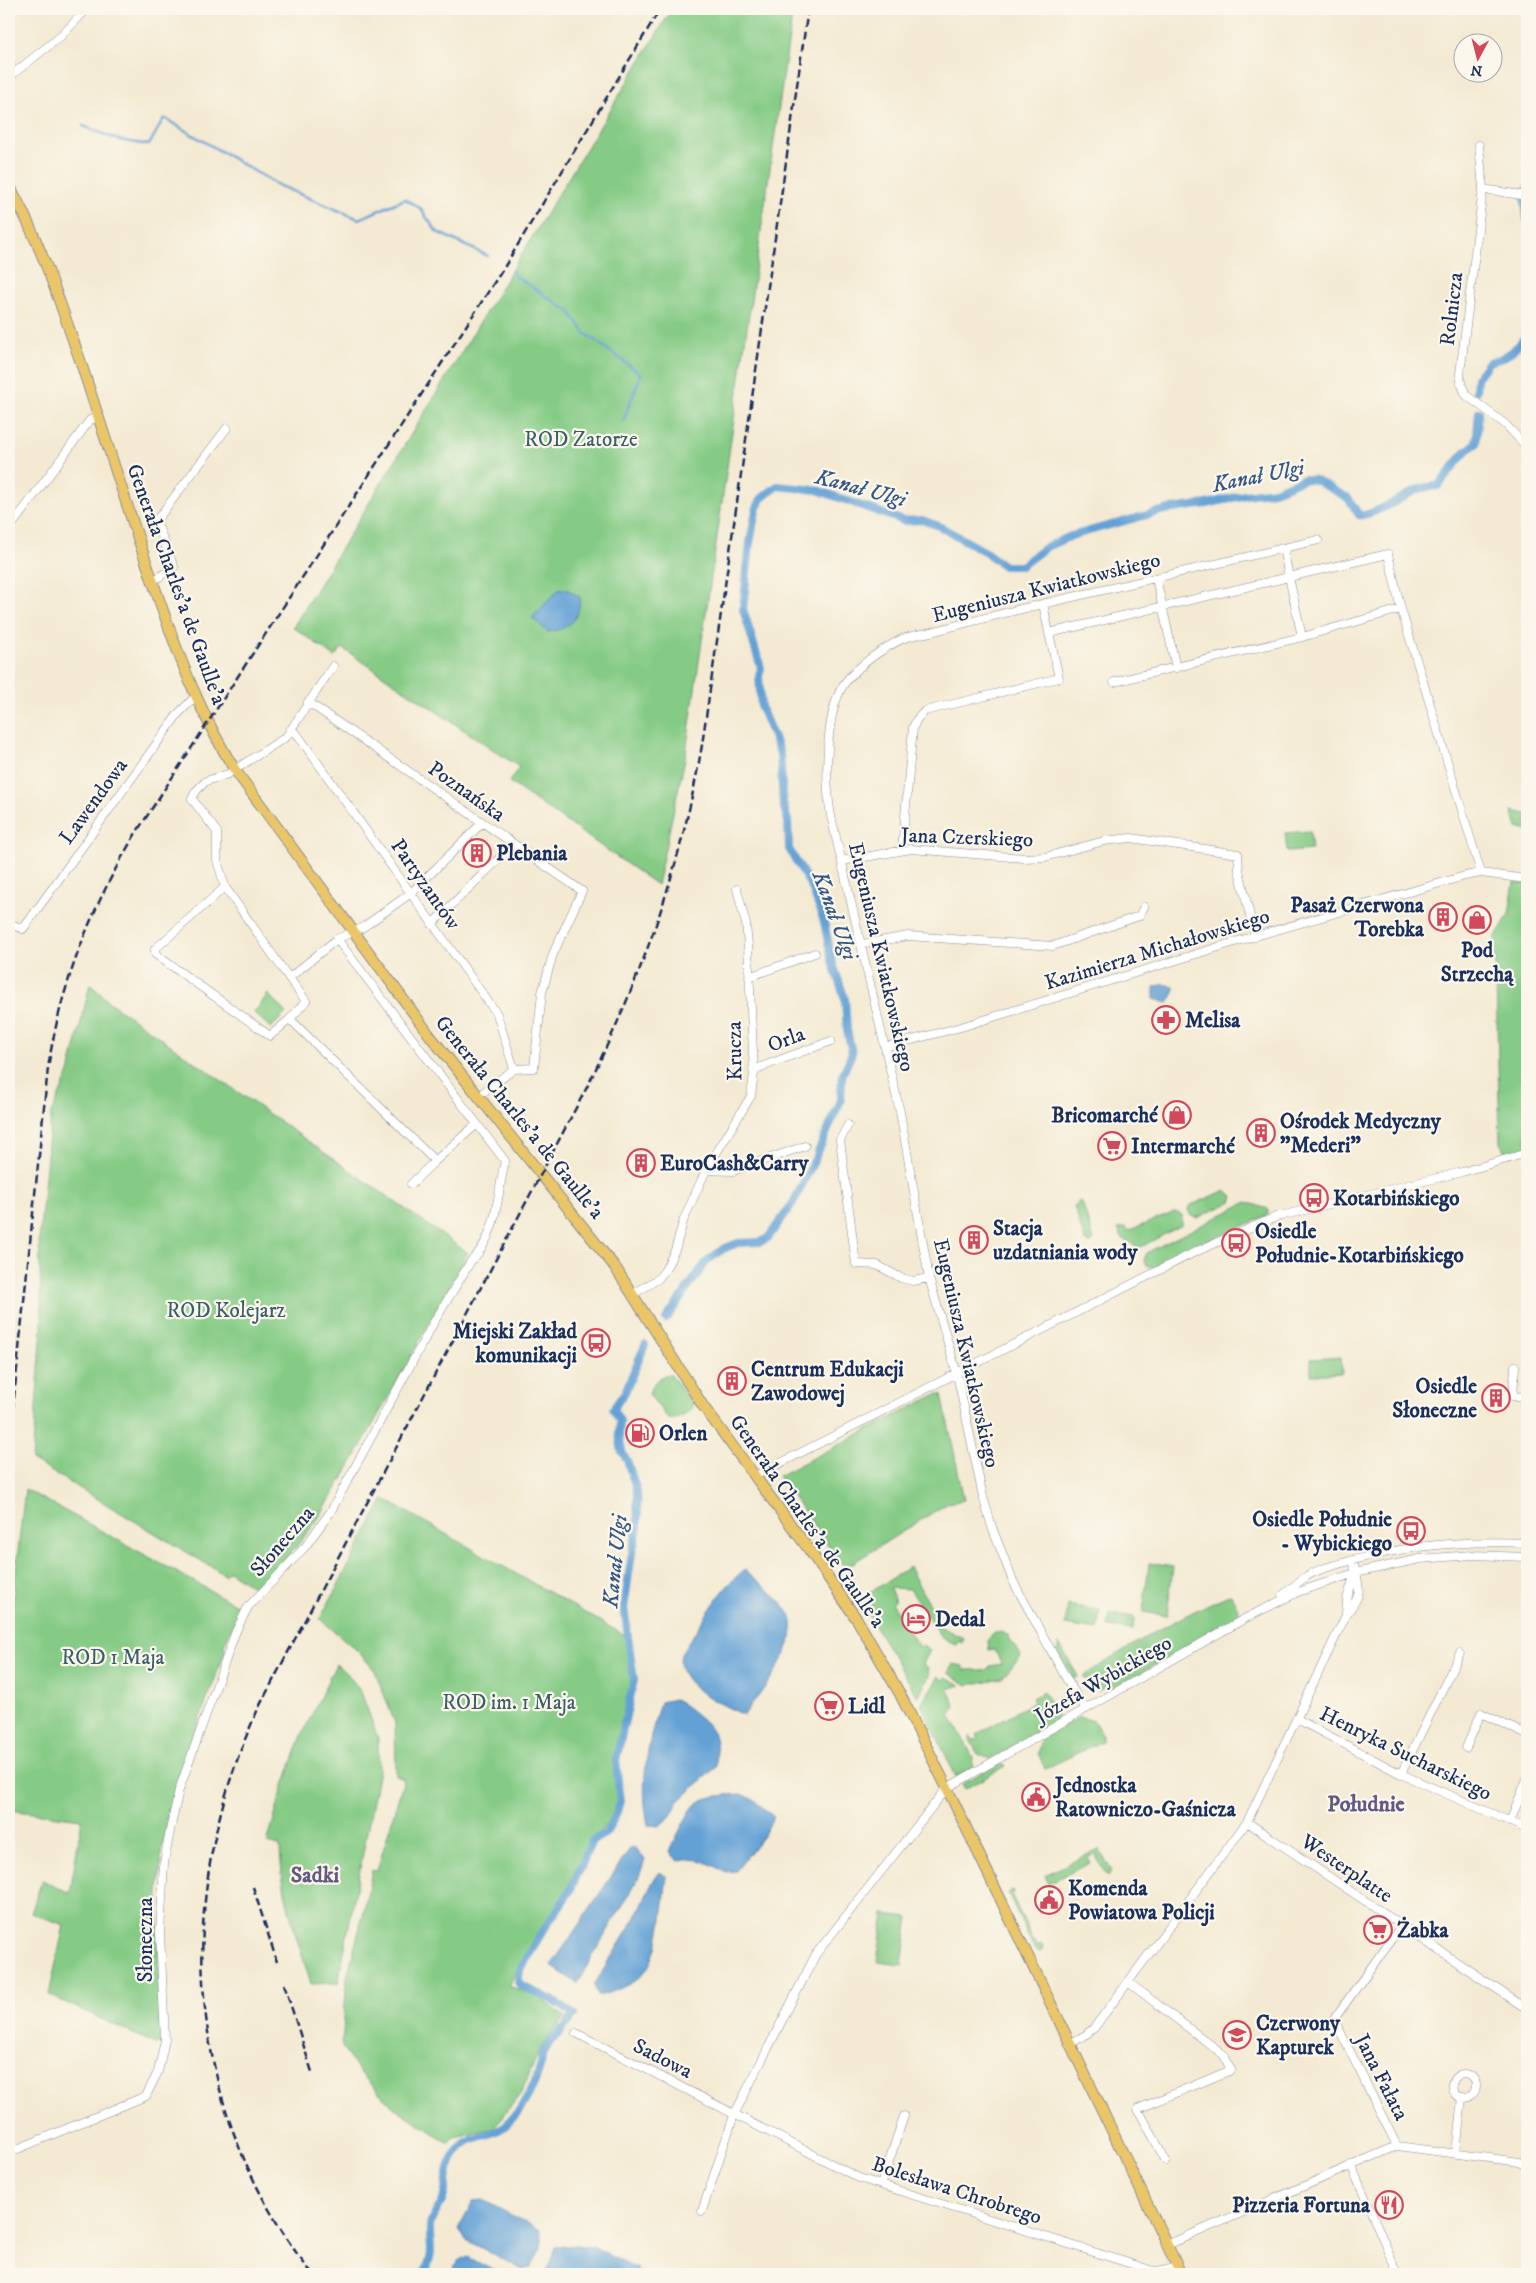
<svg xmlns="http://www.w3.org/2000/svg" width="1536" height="2283" font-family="'IM FELL DW Pica',serif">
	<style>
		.green { fill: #85cb85; stroke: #507d72 }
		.water { fill: #64a1d5; stroke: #40689a }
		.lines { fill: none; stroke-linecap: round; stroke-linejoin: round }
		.stream { stroke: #64a1d5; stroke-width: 2.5 }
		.canal { stroke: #64a1d5; stroke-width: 8 }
		.minor-casing { stroke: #888c98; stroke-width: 9 }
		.major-casing { stroke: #888c98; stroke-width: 12 }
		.minor { stroke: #fff; stroke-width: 8 }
		.major { stroke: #ebc669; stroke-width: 10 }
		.rail { stroke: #1b2f5e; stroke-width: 2.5; stroke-dasharray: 8 4; stroke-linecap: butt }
		.labels { text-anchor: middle; stroke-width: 4.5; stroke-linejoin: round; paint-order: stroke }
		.street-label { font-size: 21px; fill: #1b2f5e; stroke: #fbf7ec }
		.park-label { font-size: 21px; fill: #3b5e6a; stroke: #fbf7ec }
		.poi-label { font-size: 21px; font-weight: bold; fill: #1b2f5e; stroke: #fbf7ec; text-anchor: start }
		.water-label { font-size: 22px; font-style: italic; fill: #355788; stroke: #fbf7ec }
		.neighbourhood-label { font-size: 22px; font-weight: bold; fill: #625984; stroke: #fbf7ec }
	</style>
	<rect width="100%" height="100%" fill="#fbf7ec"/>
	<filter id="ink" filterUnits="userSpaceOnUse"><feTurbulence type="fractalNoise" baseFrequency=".02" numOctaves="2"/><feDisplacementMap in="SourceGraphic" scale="10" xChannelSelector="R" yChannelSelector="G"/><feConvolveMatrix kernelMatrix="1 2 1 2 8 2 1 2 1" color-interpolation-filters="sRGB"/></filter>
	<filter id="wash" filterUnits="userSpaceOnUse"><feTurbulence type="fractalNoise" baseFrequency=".0096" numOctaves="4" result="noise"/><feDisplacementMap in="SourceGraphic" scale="20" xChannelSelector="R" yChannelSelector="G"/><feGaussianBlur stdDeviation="1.12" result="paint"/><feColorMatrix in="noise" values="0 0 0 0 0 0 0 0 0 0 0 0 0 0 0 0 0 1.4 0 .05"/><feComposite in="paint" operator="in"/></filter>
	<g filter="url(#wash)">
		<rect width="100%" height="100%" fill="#f4ead3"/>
		<path class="green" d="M672 9H793L685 759 657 885 509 782 519 767 342 648 335 657 293 627Z
			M1512 811 1527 814V831L1517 828Z
			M1310 831 1312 850 1287 852 1285 833Z
			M1514 882 1527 884V1149L1511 1155 1505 1152 1500 1143 1495 938 1509 914Z
			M90 984 109 1002 468 1253 350 1466 318 1519 293 1551 256 1589 229 1571 225 1575 32 1460 42 1328 39 1240 51 1114 69 1073Z
			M268 994 286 1013 271 1028 254 1013Z
			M1226 1190 1233 1196 1231 1202 1197 1218 1191 1216 1188 1210 1189 1206Z
			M1079 1201 1082 1202 1094 1240 1091 1243 1085 1241 1074 1206Z
			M1247 1202 1268 1209V1215L1217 1237 1156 1267 1148 1266 1144 1261 1146 1253Z
			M1175 1212 1182 1215V1225L1139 1248 1122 1238 1118 1229 1126 1227 1128 1231Z
			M1341 1357 1342 1373 1311 1375V1359Z
			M664 1375H671L693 1404C690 1414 678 1421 668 1419L649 1394 652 1385Z
			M937 1394H942L964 1500 948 1503 845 1568 778 1476Z
			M25 1489 242 1608 224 1644 225 1652C202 1715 170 1786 162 1852 155 1915 159 1979 162 2042L158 2045 49 1995 64 1925 31 1913 42 1880 70 1893 82 1819 9 1810V1631Z
			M384 1499 626 1636 633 1683 613 1761 619 1797 617 1810 588 1848 568 1891 508 1986 536 1995 565 2017 541 2047 521 2093 494 2128 455 2137 449 2143 392 2106 362 2075 342 2047 347 1977 363 1915 372 1870 377 1871 404 1779 396 1776 395 1723 375 1671 359 1652 320 1619Z
			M1149 1563 1173 1567 1167 1616 1143 1612Z
			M909 1567 941 1627 963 1638 962 1643 959 1641 956 1645 940 1636 910 1589 890 1588 895 1601 892 1604 919 1647 923 1645 930 1650 923 1664 928 1669 929 1676 918 1697 859 1600Z
			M1231 1594 1241 1616 1114 1688 1112 1685 1097 1691 1083 1677C1130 1645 1180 1616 1231 1594Z
			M1068 1605 1100 1610 1097 1630 1065 1625Z
			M1110 1613 1134 1617 1133 1630 1108 1627Z
			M1001 1631 1007 1634 1021 1657 1002 1678 968 1685 948 1673 953 1664 963 1666 964 1670H989L990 1666 1002 1664 994 1649 989 1650 988 1641 994 1633Z
			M1059 1644 1078 1676 1074 1679 1057 1651Z
			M336 1664 350 1677 361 1692 378 1738 379 1770 338 1983 311 1984C297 1938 281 1895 280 1846L267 1843 283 1788 302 1735Z
			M939 1676 943 1681 946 1677 961 1685 948 1689 956 1707 950 1715 973 1757 972 1769 956 1777 921 1704Z
			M1043 1692 1057 1712V1720L990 1759 978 1754 970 1740V1736L974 1740 979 1738 977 1734 1034 1702 1032 1698Z
			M1080 1717 1094 1721 1102 1735V1741L1045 1769 1038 1753 1041 1738Z
			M998 1763 1006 1766 965 1789 962 1784Z
			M1099 1849 1111 1870 1109 1875H1106L1095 1854 1088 1858 1090 1863 1049 1883 1045 1875Z
			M1012 1891 1015 1892 1011 1894 1036 1946 1041 1944 1043 1947 1042 1951 1039 1952 1034 1949 1008 1893Z
			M884 1914 909 1917 902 1965 877 1962Z"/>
		<path class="water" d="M566 589 580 597C580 619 569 629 548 632L532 618 558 590Z
			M1164 984 1174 987V993L1168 1003 1154 999V987Z
			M745 1570C757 1580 782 1600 789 1613 805 1640 760 1694 744 1715 721 1704 673 1685 681 1654 697 1631 723 1583 745 1570Z
			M674 1699C683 1703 689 1709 697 1715 717 1732 718 1740 716 1767L678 1802 671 1816 659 1826 648 1825C639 1784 648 1743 660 1702Z
			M741 1794 754 1800 774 1817 763 1836 736 1871 724 1872C706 1861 700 1857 679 1861L670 1853C672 1845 689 1810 695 1805 706 1795 727 1795 741 1794Z
			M631 1847 636 1848 645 1860 638 1879 577 1983 551 1966Z
			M660 1872 667 1877C663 1905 662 1952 643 1974 636 1983 609 1994 598 1996L594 1985 636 1917 652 1883Z
			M483 2200 540 2230C546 2244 537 2255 531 2267L521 2269 466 2240 458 2229 473 2201Z
			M576 2245 592 2247 637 2269V2274H546L555 2247Z
			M468 2257 500 2274H452C453 2265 461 2260 468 2257Z"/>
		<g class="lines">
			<path class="stream" d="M83 126 119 140 149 145 164 118 278 185 359 219 405 199 420 208 437 232 488 256
				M512 270 514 275 570 312 585 333 641 374 623 421"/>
			<path class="canal" d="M1527 189 1525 200 1527 219
				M1476 391 1477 378 1489 362C1508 358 1516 349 1527 334
				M818 1152 841 1100 842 1076 852 1053 847 1030 845 999 832 961 824 922 812 888 789 849 788 821 783 804 780 753 761 707 759 676 761 668 743 609 750 543 756 510 761 499 777 486 817 490 904 521 922 520 939 526 984 551 1004 566H1021L1046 547 1071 536 1165 510 1207 504 1245 495 1274 491 1304 479 1315 480 1348 498 1359 515C1371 517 1403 497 1414 491 1421 487 1431 487 1438 486L1467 450 1476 444 1479 412
				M666 1319 707 1261 723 1249 738 1243 760 1242 768 1238 793 1203 816 1157
				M567 2024 574 2015C557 2001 540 1994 520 1985L518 1982 520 1971 541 1934 570 1891 592 1841 606 1833 616 1815 620 1801 616 1760 634 1680 624 1608 632 1553 638 1527 637 1492 627 1460 622 1452 619 1434 620 1421 613 1409 625 1392 645 1345
				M423 2274C436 2254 429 2246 430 2227 430 2218 440 2208 443 2199 447 2188 448 2166 452 2159 469 2127 490 2143 510 2121 524 2107 536 2083 541 2064 542 2061 541 2056 543 2053 546 2044 556 2037 562 2029"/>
		</g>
	</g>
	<g filter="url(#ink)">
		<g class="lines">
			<defs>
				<path id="minor" d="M9 61 13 74 9 81
					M13 74 61 36 87 9
					M1479 145 1483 189 1460 374 1461 383 1466 395 1505 424 1527 447
					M1483 189 1527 196
					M9 529 90 420 99 417
					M1283 548 1289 577 1388 554 1401 609 1481 873
					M1156 578 1176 668
					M153 581 174 567 156 521 227 428
					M1043 604 1049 633
					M1302 637 1401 609
					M308 702 582 891 553 954 542 993 534 1068 514 1069 485 1091
					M290 730 297 734 497 1014 514 1069
					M902 850 913 727 917 719 925 711 1059 678 1049 633 1289 577 1302 637 1114 682
					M842 861 911 849 1024 858 1045 857 1104 841 1131 838 1238 854 1239 870 1255 937
					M225 887 155 949V954L270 1036 290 1019
					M9 923 23 929 178 714 196 696
					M432 924 514 844
					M863 944 908 936 1053 946 1139 916 1144 907
					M749 977 815 953
					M289 978 225 887 217 860V832L192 799 196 791 206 781 228 774 286 737 333 666
					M885 1047 961 1027 1238 941 1465 876 1481 873 1527 879
					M753 1070 831 1041
					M477 1124 435 1161 290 1019 306 1001 289 978 337 939 362 928 411 893 482 823
					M848 1125 840 1140 856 1264 877 1265 901 1278 913 1281 929 1278
					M706 1170 733 1171 805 1146
					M411 1184 435 1161
					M632 1295 658 1279 665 1270 675 1250 684 1219 706 1170 751 1096 754 1074 748 946 746 924 737 889
					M1515 1366 1513 1396 1527 1397
					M755 1476 1195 1252 1276 1217 1462 1172 1527 1153
					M1283 1595C1291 1589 1299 1581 1307 1576 1319 1568 1333 1566 1346 1562 1406 1545 1466 1540 1527 1543
					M1346 1614 1347 1599 1355 1573
					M1086 1709 1071 1687 1013 1581 993 1530 983 1497 957 1374 929 1278 900 1112 831 816C825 783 824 707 847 680 862 663 882 649 902 639 912 635 924 634 935 631 969 622 1003 613 1038 605 1131 584 1225 562 1318 540
					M1297 1719 1401 1774 1527 1829
					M1466 1748 1481 1713 1527 1735
					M1401 1774 1460 1653
					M1247 1822 1527 2009
					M1510 1822 1527 1779
					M1128 1982 1224 2055 1231 2070 1138 2109 1166 2161
					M576 2033 859 2178 1154 2271H1163L1178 2266
					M1069 2044 1084 2036 1094 2028 1247 1822 1346 1615C1366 1589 1358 1589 1353 1560
					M1452 2086a12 12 0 1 1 24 0a12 12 0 1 1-24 0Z
					M1397 2146 1334 2019 1401 1926
					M10 2152 146 2096 158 2072 165 2040 160 1933 164 1863 171 1826 179 1790 236 1631 248 1607 305 1547 331 1511 434 1322 471 1261C498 1236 497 1194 505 1161L337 939
					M1456 2154 1462 2097
					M1351 2165 1398 2274
					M881 2185 904 2116
					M702 2211 734 2115 816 1954 947 1788 1244 1619 1298 1592 1355 1573 1420 1559 1472 1555 1527 1557
					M1167 2245 1397 2146 1527 2163"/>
				<path id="major" d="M9 185C40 241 59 300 80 360 107 443 133 526 162 608 182 665 203 719 235 770L431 1037 615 1267 703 1406 810 1551 858 1621 900 1694 947 1788 1181 2274"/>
			</defs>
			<use href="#minor" class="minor-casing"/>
			<use href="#major" class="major-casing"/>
			<use href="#minor" class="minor"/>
			<use href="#major" class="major"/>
			<path class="rail" d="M9 1446 48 1068C61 983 92 906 136 833L505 266 660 9
				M253 1887 277 1962
				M284 1984 312 2072
				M312 2274C183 2107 171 1896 259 1707L586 1089C642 977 681 868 702 745L808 9"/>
		</g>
	</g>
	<defs>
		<symbol id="building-ring" viewBox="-11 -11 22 22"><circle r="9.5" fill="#fbf7ec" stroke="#d1495b" stroke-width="1.5"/><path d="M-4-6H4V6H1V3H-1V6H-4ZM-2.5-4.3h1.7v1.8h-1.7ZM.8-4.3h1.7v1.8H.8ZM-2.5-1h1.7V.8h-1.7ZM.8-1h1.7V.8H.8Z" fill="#d1495b"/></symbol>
		<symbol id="shop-ring" viewBox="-11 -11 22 22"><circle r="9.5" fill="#fbf7ec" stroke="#d1495b" stroke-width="1.5"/><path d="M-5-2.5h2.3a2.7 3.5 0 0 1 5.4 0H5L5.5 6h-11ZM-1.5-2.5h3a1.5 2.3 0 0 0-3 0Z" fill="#d1495b"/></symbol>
		<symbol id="pharmacy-ring" viewBox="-11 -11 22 22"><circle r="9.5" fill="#fbf7ec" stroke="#d1495b" stroke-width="1.5"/><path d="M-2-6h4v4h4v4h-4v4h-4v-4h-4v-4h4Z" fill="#d1495b"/></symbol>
		<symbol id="supermarket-ring" viewBox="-11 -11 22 22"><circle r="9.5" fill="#fbf7ec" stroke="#d1495b" stroke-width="1.5"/><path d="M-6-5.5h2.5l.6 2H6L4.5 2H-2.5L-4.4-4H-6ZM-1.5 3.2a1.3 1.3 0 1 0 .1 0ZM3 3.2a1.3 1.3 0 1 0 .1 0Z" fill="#d1495b"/></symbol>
		<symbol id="bus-ring" viewBox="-11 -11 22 22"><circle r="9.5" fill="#fbf7ec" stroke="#d1495b" stroke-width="1.5"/><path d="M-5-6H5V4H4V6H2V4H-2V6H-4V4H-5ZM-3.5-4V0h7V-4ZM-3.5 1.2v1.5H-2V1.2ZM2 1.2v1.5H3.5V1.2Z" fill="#d1495b"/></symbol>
		<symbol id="fuel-ring" viewBox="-11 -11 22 22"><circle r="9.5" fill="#fbf7ec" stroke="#d1495b" stroke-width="1.5"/><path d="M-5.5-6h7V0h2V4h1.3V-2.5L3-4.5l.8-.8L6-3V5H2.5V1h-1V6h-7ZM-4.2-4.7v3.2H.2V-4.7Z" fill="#d1495b"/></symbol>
		<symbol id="hotel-ring" viewBox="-11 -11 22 22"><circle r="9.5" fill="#fbf7ec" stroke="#d1495b" stroke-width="1.5"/><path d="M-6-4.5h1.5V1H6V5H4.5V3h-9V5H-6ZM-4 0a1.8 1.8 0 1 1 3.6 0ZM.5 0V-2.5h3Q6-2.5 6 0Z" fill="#d1495b"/></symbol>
		<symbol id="civic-ring" viewBox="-11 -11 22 22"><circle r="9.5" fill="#fbf7ec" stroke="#d1495b" stroke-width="1.5"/><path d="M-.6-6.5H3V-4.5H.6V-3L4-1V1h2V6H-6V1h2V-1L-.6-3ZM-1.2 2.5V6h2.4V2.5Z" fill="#d1495b"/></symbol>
		<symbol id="school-ring" viewBox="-11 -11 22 22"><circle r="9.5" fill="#fbf7ec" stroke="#d1495b" stroke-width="1.5"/><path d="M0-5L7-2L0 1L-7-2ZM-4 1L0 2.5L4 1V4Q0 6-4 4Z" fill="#d1495b"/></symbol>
		<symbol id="restaurant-ring" viewBox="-11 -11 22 22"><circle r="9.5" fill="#fbf7ec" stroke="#d1495b" stroke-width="1.5"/><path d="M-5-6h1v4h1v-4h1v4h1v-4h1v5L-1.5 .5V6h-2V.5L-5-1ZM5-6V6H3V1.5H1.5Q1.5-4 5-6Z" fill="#d1495b"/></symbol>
	</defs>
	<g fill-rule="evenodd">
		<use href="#building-ring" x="461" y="837" width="32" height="32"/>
		<use href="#building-ring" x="1427" y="901" width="32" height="32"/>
		<use href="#shop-ring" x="1461" y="904" width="32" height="32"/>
		<use href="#pharmacy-ring" x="1150" y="1004" width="32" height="32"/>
		<use href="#shop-ring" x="1161" y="1099" width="32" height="32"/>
		<use href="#building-ring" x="1245" y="1117" width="32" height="32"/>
		<use href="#supermarket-ring" x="1096" y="1130" width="32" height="32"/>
		<use href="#building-ring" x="625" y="1147" width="32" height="32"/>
		<use href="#bus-ring" x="1298" y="1182" width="32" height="32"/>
		<use href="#building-ring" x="958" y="1224" width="32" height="32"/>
		<use href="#bus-ring" x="1220" y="1227" width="32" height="32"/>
		<use href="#bus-ring" x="580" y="1327" width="32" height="32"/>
		<use href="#building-ring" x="716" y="1365" width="32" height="32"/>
		<use href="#building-ring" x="1480" y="1382" width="32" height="32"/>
		<use href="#fuel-ring" x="624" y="1417" width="32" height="32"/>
		<use href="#bus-ring" x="1395" y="1515" width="32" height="32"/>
		<use href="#hotel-ring" x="900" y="1603" width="32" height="32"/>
		<use href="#supermarket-ring" x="813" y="1690" width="32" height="32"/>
		<use href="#civic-ring" x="1020" y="1781" width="32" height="32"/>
		<use href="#civic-ring" x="1033" y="1884" width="32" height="32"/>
		<use href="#supermarket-ring" x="1362" y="1914" width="32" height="32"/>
		<use href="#school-ring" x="1221" y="2019" width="32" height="32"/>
		<use href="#restaurant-ring" x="1373" y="2189" width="32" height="32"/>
	</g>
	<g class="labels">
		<g class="street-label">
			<text transform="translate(1451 309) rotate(-83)" y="7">Rolnicza</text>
			<text transform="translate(177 584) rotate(70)" y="7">Generała Charles'a de Gaulle'a</text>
			<text transform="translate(1046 587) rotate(-14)" y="7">Eugeniusza Kwiatkowskiego</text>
			<text transform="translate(467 791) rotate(35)" y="7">Poznańska</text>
			<text transform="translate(93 801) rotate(-54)" y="7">Lawendowa</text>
			<text transform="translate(967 837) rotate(2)" y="7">Jana Czerskiego</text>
			<text transform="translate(426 884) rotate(55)" y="7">Partyzantów</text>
			<text transform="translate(1157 949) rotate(-17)" y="7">Kazimierza Michałowskiego</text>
			<text transform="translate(882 957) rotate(77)" y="7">Eugeniusza Kwiatkowskiego</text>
			<text transform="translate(786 1039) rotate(-20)" y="7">Orla</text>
			<text transform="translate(734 1051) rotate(-91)" y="7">Krucza</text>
			<text transform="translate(520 1117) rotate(51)" y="7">Generała Charles'a de Gaulle'a</text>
			<text transform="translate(967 1353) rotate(77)" y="7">Eugeniusza Kwiatkowskiego</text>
			<text transform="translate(808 1521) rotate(55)" y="7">Generała Charles'a de Gaulle'a</text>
			<text transform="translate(282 1541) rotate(-49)" y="7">Słoneczna</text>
			<text transform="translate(1103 1679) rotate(-30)" y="7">Józefa Wybickiego</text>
			<text transform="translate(1406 1753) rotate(26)" y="7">Henryka Sucharskiego</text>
			<text transform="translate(1347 1868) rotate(34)" y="7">Westerplatte</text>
			<text transform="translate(145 1940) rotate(-90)" y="7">Słoneczna</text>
			<text transform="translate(663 2058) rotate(27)" y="7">Sadowa</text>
			<text transform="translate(1382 2077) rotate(63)" y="7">Jana Fałata</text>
			<text transform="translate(957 2190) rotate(18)" y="7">Bolesława Chrobrego</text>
		</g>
		<g class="park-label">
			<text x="581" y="446">ROD Zatorze</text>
			<text x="226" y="1317">ROD Kolejarz</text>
			<text x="113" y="1664">ROD 1 Maja</text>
			<text x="509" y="1709">ROD im. 1 Maja</text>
		</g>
		<g class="poi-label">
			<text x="496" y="860">Plebania</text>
			<text x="1424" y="912" text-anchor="end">Pasaż Czerwona<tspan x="1424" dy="24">Torebka</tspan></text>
			<text x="1477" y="957" text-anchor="middle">Pod<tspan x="1477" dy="24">Strzechą</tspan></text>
			<text x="1185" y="1027">Melisa</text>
			<text x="1158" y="1122" text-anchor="end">Bricomarché</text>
			<text x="1280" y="1128">Ośrodek Medyczny<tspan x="1280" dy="24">"Mederi"</tspan></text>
			<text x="1131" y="1153">Intermarché</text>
			<text x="660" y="1170">EuroCash&amp;Carry</text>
			<text x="1333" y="1205">Kotarbińskiego</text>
			<text x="993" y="1235">Stacja<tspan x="993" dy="24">uzdatniania wody</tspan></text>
			<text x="1255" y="1238">Osiedle<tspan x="1255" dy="24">Południe-Kotarbińskiego</tspan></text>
			<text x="577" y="1338" text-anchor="end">Miejski Zakład<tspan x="577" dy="24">komunikacji</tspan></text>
			<text x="751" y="1376">Centrum Edukacji<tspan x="751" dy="24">Zawodowej</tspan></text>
			<text x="1477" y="1393" text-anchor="end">Osiedle<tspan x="1477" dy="24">Słoneczne</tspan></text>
			<text x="659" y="1440">Orlen</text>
			<text x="1392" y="1526" text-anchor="end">Osiedle Południe<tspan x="1392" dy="24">- Wybickiego</tspan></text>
			<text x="935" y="1626">Dedal</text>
			<text x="848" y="1713">Lidl</text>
			<text x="1055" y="1792">Jednostka<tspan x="1055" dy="24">Ratowniczo-Gaśnicza</tspan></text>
			<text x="1068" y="1895">Komenda<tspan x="1068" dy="24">Powiatowa Policji</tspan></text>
			<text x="1397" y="1937">Żabka</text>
			<text x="1256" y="2030">Czerwony<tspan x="1256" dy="24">Kapturek</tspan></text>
			<text x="1370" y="2212" text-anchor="end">Pizzeria Fortuna</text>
		</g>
		<g class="water-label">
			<text transform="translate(1258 475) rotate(-11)" y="8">Kanał Ulgi</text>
			<text transform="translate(861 487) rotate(15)" y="8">Kanał Ulgi</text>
			<text transform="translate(836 915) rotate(70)" y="8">Kanał Ulgi</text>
			<text transform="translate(614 1561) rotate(-84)" y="8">Kanał Ulgi</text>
		</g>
		<g class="neighbourhood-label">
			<text x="1366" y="1811">Południe</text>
			<text x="315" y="1882">Sadki</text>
		</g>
	</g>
	<rect width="1536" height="2283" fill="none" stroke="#fbf7ec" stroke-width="30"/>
	<g transform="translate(1478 58) rotate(187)"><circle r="24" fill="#fbf7ec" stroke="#a1a7b3"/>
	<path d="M0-4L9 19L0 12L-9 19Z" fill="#d1495b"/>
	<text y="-8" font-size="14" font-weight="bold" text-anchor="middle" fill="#1b2f5e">N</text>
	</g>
</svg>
